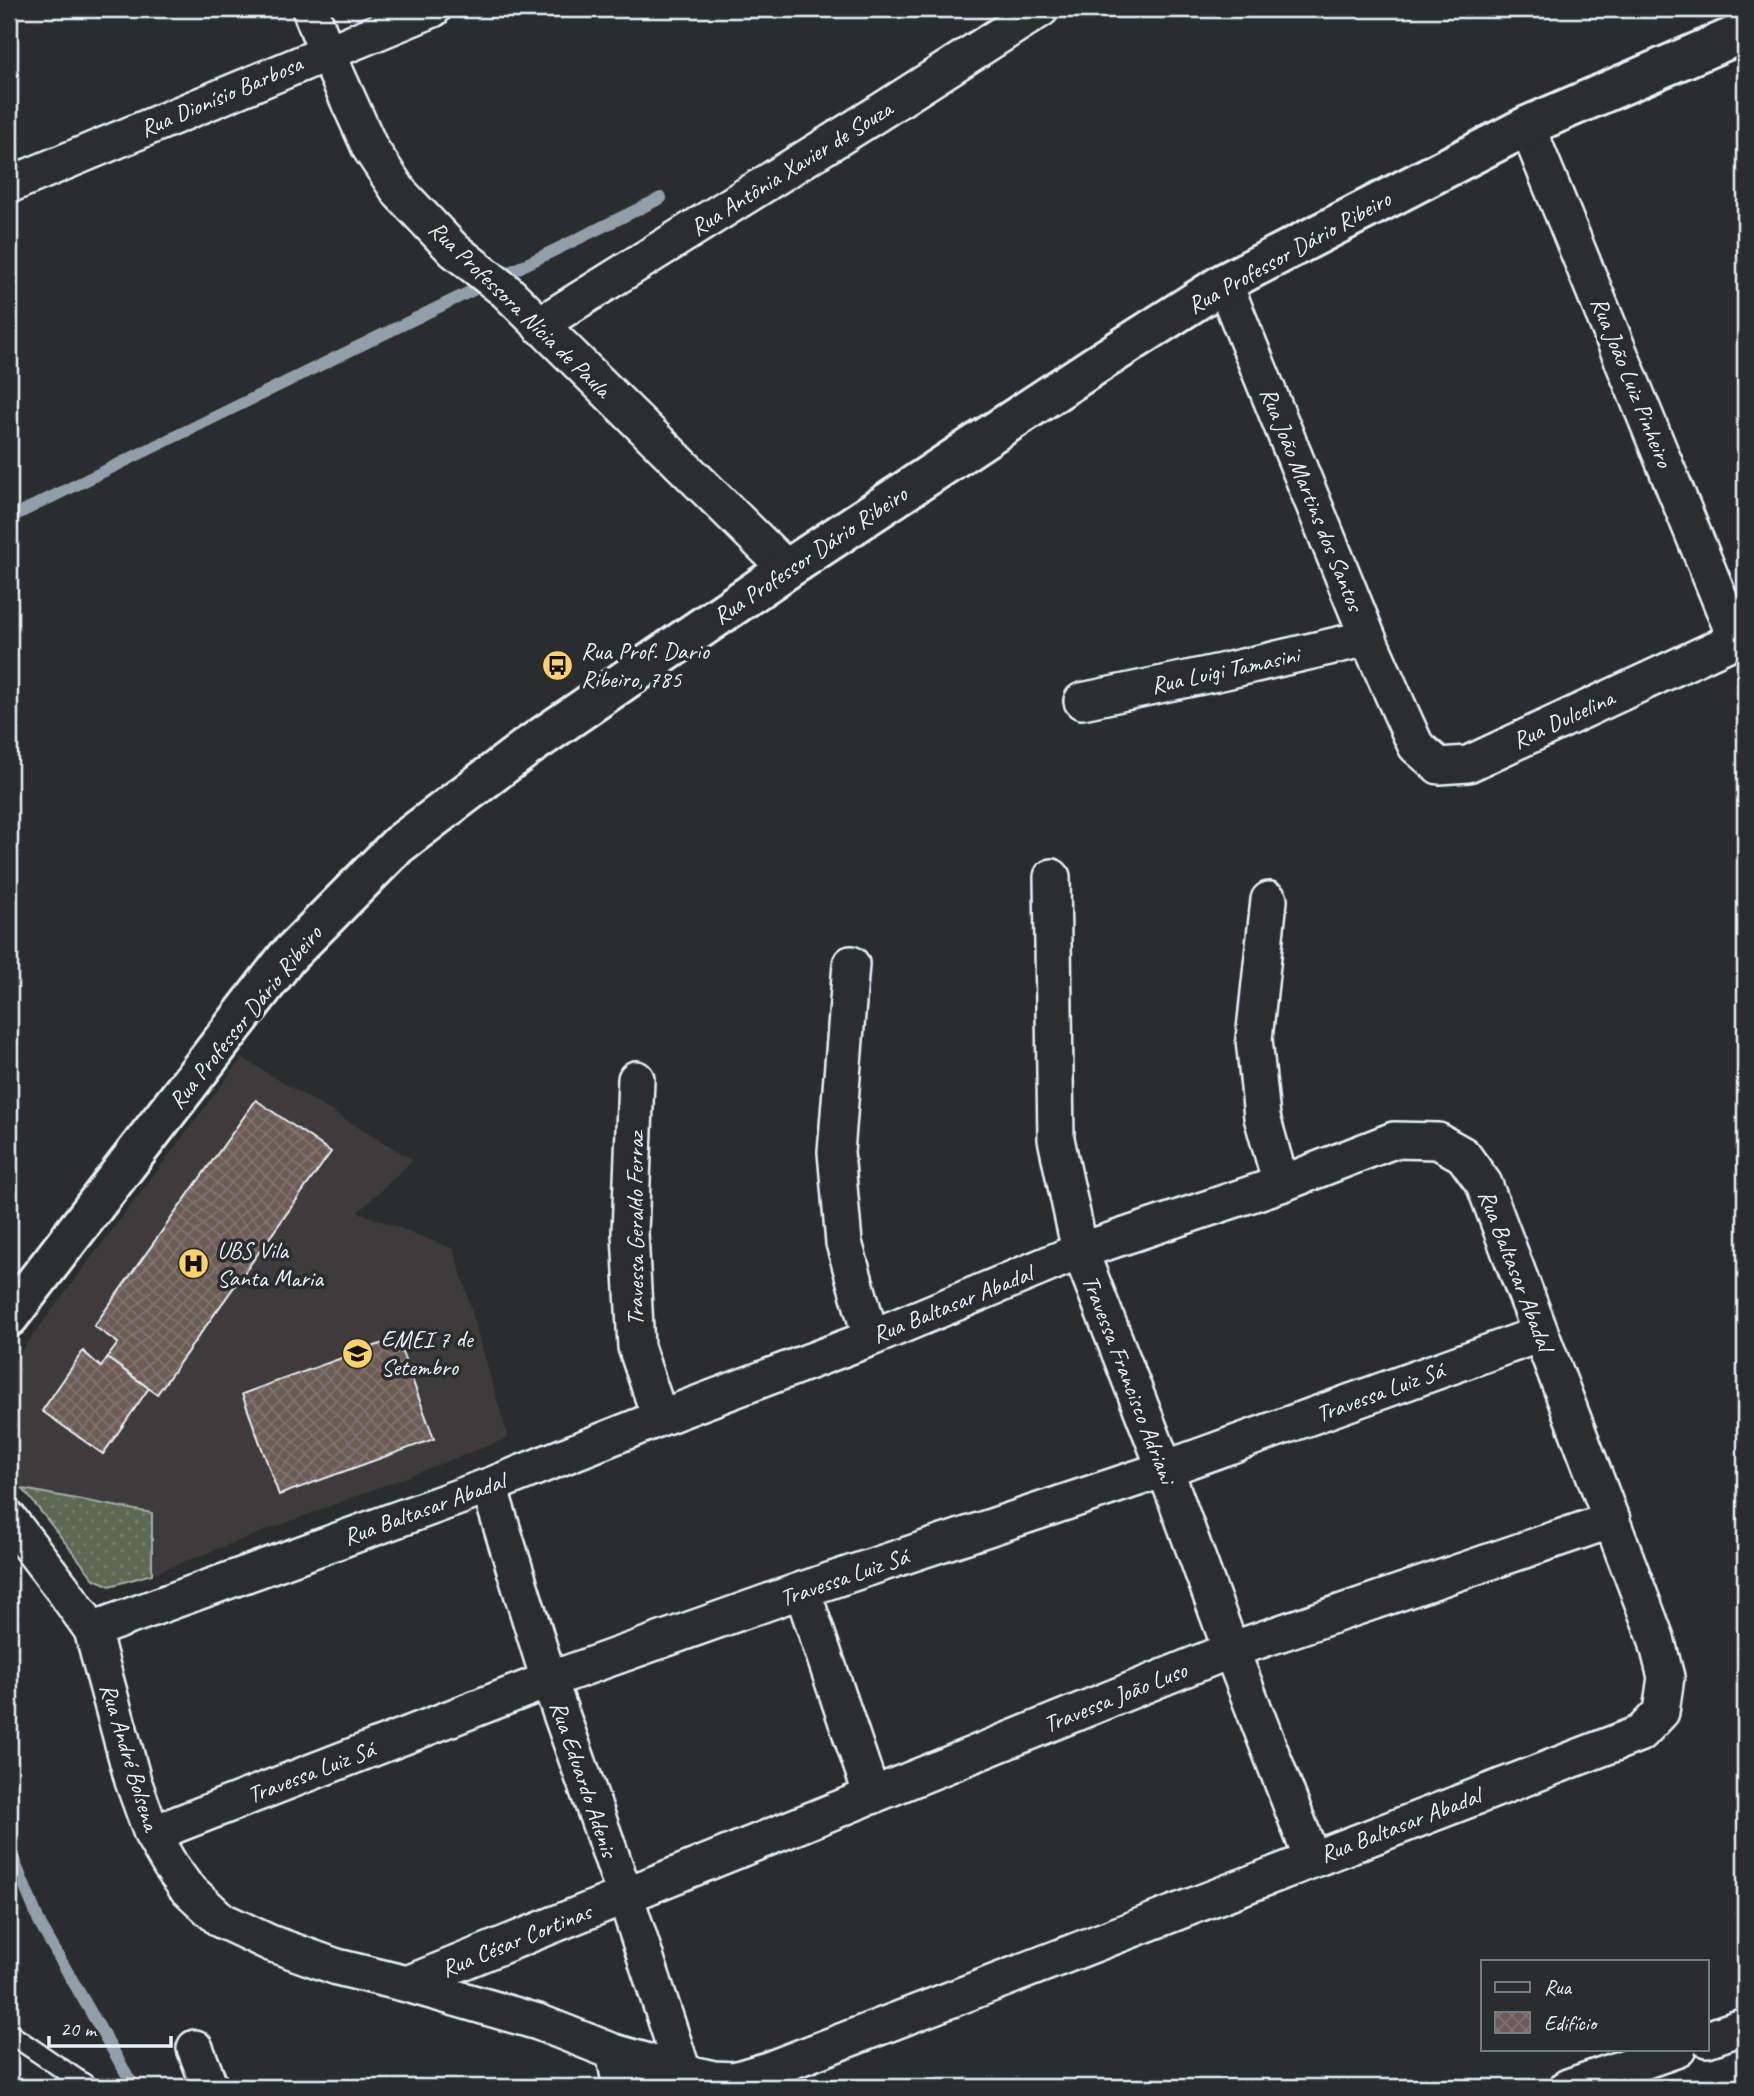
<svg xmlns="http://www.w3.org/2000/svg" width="1754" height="2096" font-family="Caveat,sans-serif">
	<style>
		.built { fill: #3e3b3a }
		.grass { fill: url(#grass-dots); stroke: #a2aea6; stroke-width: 2 }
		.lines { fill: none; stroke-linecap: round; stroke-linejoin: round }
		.stream { stroke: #929ea9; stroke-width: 12 }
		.building { fill: url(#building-cross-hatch); stroke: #e8f1f8; stroke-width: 2 }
		.service-casing { stroke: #e8f1f8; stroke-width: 23 }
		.minor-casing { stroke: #e8f1f8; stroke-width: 40 }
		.tertiary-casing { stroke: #e8f1f8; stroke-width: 44 }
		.service { stroke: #2a2d2e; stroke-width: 18 }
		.minor { stroke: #2a2d2e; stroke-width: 35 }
		.tertiary { stroke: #2a2d2e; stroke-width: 38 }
		.labels { text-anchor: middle; stroke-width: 7; stroke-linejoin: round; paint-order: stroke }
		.street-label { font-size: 24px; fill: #e8f1f8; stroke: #2a2d2e }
		.poi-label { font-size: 24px; fill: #e8f1f8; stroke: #2a2d2e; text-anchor: start }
	</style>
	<defs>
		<pattern id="grass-dots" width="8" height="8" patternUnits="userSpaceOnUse" patternTransform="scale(1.75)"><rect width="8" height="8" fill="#5c6b53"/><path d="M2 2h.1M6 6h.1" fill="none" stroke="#73816c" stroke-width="1.8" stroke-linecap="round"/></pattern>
		<pattern id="building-cross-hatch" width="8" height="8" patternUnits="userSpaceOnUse" patternTransform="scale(1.75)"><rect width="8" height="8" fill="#6c5b56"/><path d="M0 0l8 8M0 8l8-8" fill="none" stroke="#81736f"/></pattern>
	</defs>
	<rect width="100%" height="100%" fill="#2a2d2e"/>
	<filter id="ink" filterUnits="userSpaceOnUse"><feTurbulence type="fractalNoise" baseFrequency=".0143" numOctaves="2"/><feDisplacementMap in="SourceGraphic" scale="14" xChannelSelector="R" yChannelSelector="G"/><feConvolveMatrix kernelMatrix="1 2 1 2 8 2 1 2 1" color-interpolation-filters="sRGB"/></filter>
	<g filter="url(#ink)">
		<path class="built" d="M242 1058 413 1160 358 1212 454 1249 508 1438 152 1574V1513L23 1489 9 1473V1367Z"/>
		<path class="grass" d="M23 1489 152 1513V1574L110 1586 94 1579Z"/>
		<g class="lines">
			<path class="stream" d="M9 518 661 198
				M9 1848 41 1926 134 2087"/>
		</g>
		<path class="building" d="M256 1100 331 1152 157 1394 107 1358 118 1343 94 1326Z
			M397 1338 434 1439 279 1495 242 1394Z
			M83 1351 101 1367 107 1358 149 1388 103 1454 42 1411Z"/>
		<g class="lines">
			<defs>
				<path id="service" d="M9 2033 89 2087"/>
				<path id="minor" d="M310 9 327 53 370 148 400 193 454 250 506 291 787 569
					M1527 126 1736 639
					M9 185 433 9
					M1224 283 1368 638 1401 713 1416 746 1439 766 1468 764 1745 635
					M539 325 872 117 1041 9
					M1082 701 1221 672 1368 638
					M1052 877 1056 1139 1080 1251 1165 1469 1231 1650 1312 1859
					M1269 900 1254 1039 1262 1117 1281 1184
					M851 964 836 1152 844 1243 871 1338
					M636 1079 630 1233 636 1347 660 1418
					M489 1486 549 1680 625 1895 683 2072
					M9 1519 62 1588 92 1630 133 1781 152 1834 170 1865 185 1886 221 1920 270 1943 337 1967 407 1984 538 2022 614 2052 683 2072 714 2079 734 2080 768 2070 1641 1733 1661 1712 1666 1677 1656 1638 1484 1184 1463 1155 1438 1141 1394 1140 1281 1184 1080 1251 871 1338 660 1418 489 1486 92 1630
					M802 1590 872 1796
					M152 1834 549 1680 802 1590 1165 1469 1540 1334
					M407 1984 1231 1650 1612 1520
					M1707 2039 1745 2026
					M195 2048 210 2087
					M614 2052 621 2087
					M1568 2087 1678 2049"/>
				<path id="tertiary" d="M9 1317 287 957 398 845 526 748 787 569 1094 366 1224 283 1527 126 1745 32"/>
			</defs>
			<use href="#service" class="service-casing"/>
			<use href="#minor" class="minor-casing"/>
			<use href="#tertiary" class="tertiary-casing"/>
			<use href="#service" class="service"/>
			<use href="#minor" class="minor"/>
			<use href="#tertiary" class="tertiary"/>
		</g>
	</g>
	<defs>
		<symbol id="bus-disc" viewBox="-11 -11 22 22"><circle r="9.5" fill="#ffd166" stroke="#2a2d2e"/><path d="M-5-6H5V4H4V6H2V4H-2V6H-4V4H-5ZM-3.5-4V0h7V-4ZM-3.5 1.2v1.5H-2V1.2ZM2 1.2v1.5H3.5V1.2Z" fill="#111"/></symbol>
		<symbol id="hospital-disc" viewBox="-11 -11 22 22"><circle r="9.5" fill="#ffd166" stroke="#2a2d2e"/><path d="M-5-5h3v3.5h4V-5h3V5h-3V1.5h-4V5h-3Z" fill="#111"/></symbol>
		<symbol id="school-disc" viewBox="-11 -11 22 22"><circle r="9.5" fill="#ffd166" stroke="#2a2d2e"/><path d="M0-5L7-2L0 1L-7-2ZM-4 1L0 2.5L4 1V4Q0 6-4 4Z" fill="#111"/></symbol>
	</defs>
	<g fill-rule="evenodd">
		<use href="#bus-disc" x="540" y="648" width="35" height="35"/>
		<use href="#hospital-disc" x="176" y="1246" width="35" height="35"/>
		<use href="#school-disc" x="340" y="1336" width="35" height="35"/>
	</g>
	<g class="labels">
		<g class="street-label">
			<text transform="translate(221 96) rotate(-23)" y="8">Rua Dionísio Barbosa</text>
			<text transform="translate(791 168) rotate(-32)" y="8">Rua Antônia Xavier de Souza</text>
			<text transform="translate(1289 252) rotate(-29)" y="8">Rua Professor Dário Ribeiro</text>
			<text transform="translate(520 309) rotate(44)" y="8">Rua Professora Nícia de Paula</text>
			<text transform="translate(1632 382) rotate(68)" y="8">Rua João Luiz Pinheiro</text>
			<text transform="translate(1312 499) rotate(68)" y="8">Rua João Martins dos Santos</text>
			<text transform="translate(810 555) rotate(-34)" y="8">Rua Professor Dário Ribeiro</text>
			<text transform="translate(1225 670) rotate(-12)" y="8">Rua Luigi Tamasini</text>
			<text transform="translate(1563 719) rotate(-25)" y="8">Rua Dulcelina</text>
			<text transform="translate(245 1017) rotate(-51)" y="8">Rua Professor Dário Ribeiro</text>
			<text transform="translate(635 1229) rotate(-90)" y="8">Travessa Geraldo Ferraz</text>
			<text transform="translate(1516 1270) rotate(69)" y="8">Rua Baltasar Abadal</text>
			<text transform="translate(952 1304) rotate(-22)" y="8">Rua Baltasar Abadal</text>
			<text transform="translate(1129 1379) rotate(69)" y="8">Travessa Francisco Adriani</text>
			<text transform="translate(1380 1392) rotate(-20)" y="8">Travessa Luiz Sá</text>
			<text transform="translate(424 1509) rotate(-20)" y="8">Rua Baltasar Abadal</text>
			<text transform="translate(844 1577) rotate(-19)" y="8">Travessa Luiz Sá</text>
			<text transform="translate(1115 1697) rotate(-22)" y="8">Travessa João Luso</text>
			<text transform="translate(130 1757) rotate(73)" y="8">Rua André Bolsena</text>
			<text transform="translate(311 1772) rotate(-21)" y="8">Travessa Luiz Sá</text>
			<text transform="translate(584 1779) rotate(71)" y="8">Rua Eduardo Adenis</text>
			<text transform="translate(1400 1825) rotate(-21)" y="8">Rua Baltasar Abadal</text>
			<text transform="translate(516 1940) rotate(-22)" y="8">Rua César Cortinas</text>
		</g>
		<g class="poi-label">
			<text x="581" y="659">Rua Prof. Dario<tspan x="581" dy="28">Ribeiro, 785</tspan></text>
			<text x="217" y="1258">UBS Vila<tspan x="217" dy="28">Santa Maria</tspan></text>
			<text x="381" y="1347">EMEI 7 de<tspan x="381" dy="28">Setembro</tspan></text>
		</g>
	</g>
	<rect width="1754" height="2096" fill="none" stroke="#2a2d2e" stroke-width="35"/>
	<rect x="18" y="18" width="1719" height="2061" fill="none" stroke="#e8f1f8" stroke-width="2.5" filter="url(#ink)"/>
	<rect x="1481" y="1960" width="228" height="91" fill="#2a2d2e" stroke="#767b7f" stroke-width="2"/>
	<rect x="1495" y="1982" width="35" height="10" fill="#2a2d2e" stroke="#767b7f" stroke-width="2"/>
	<text x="1544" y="1994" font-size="21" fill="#e8f1f8">Rua</text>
	<rect x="1495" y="2012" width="35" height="21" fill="url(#building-cross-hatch)" stroke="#767b7f" stroke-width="2"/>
	<text x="1544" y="2030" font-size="21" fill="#e8f1f8">Edifício</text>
	<path d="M49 2036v10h122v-10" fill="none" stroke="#e8f1f8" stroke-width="3.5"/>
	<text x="60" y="2036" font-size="21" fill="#e8f1f8" stroke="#2a2d2e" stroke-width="5" paint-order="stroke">20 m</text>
</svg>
